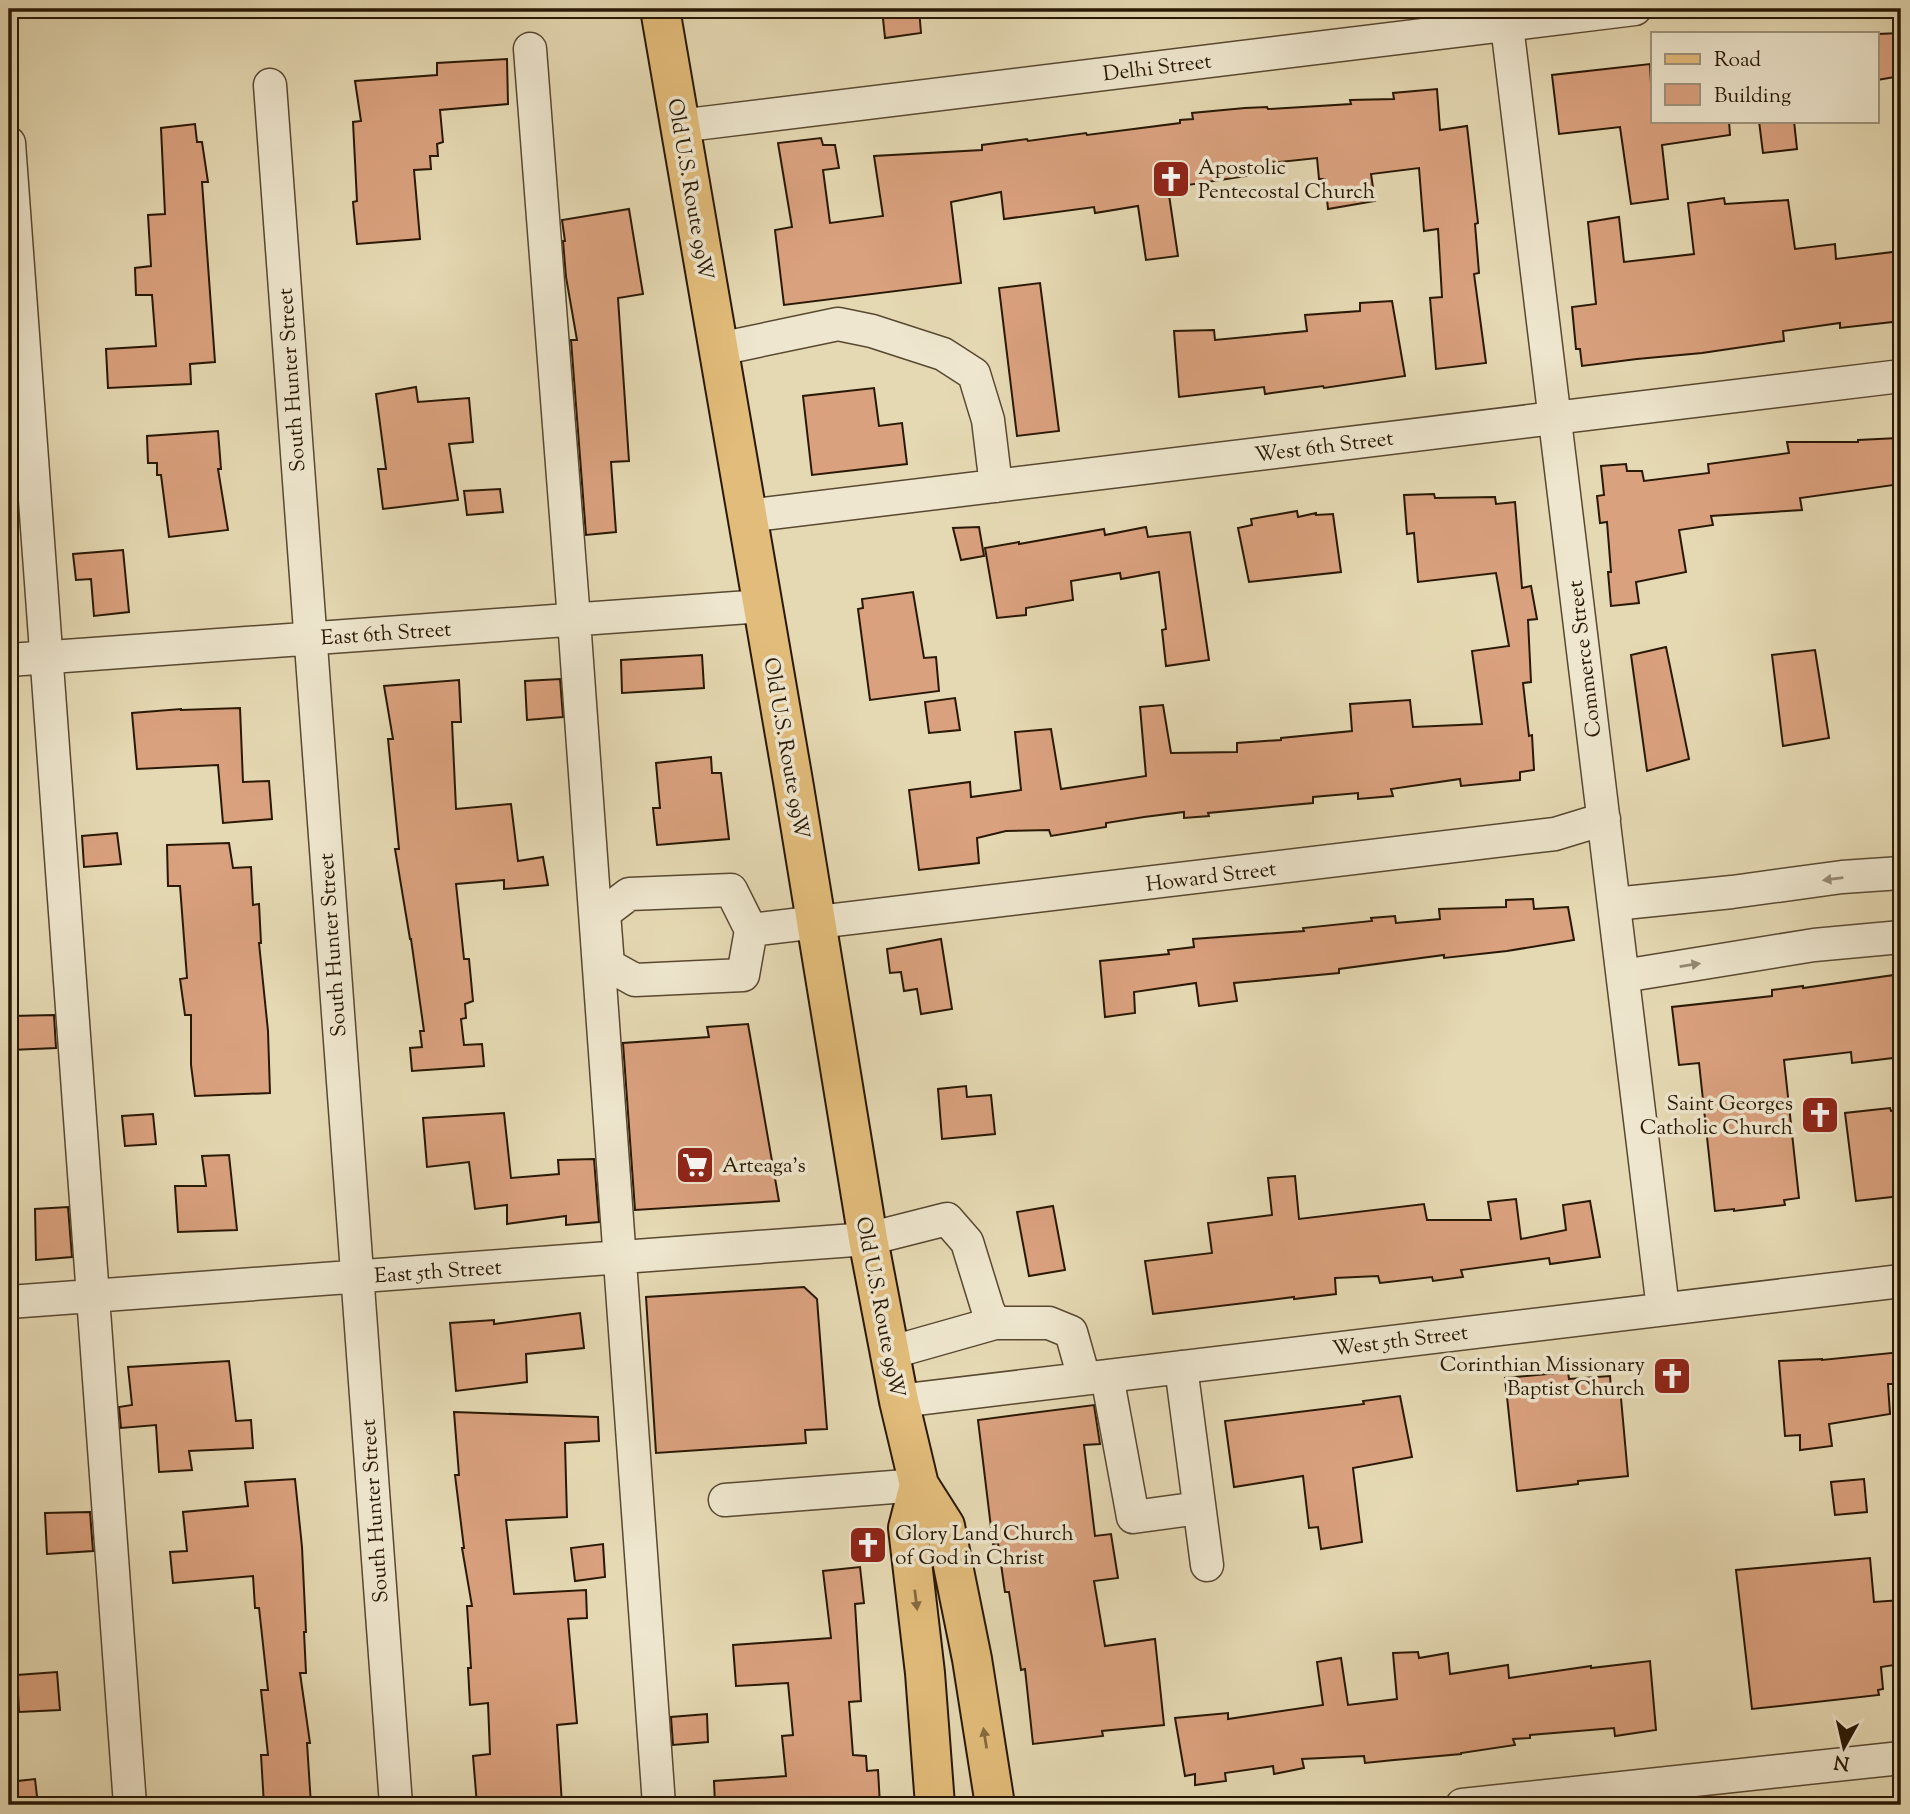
<svg xmlns="http://www.w3.org/2000/svg" width="1910" height="1814" font-family="'Sorts Mill Goudy',serif">
	<style>
		.building { fill: #daa17e; stroke: #291804; stroke-width: 2 }
		.lines { fill: none; stroke-linecap: round; stroke-linejoin: round }
		.minor-casing { stroke: #584830; stroke-width: 35 }
		.major-casing { stroke: #291804; stroke-width: 42 }
		.minor { stroke: #eee6ce; stroke-width: 32 }
		.major { stroke: #e2bc7a; stroke-width: 38 }
		.oneway { fill: #958973 }
		.oneway2 { fill: #866a3f }
		.labels { text-anchor: middle; stroke-width: 7; stroke-linejoin: round; paint-order: stroke }
		.street-label { font-size: 21px; fill: #291804; stroke: #eee6ce }
		.poi-label { font-size: 21px; fill: #291804; stroke: #eee6ce; text-anchor: start }
	</style>
	<rect width="100%" height="100%" fill="#e5d9b3"/>
	<filter id="stains"><feTurbulence type="fractalNoise" baseFrequency=".00286" numOctaves="4"/><feColorMatrix values="0 0 0 0 .2 0 0 0 0 .09 0 0 0 0 .02 0 0 0 .5 -.17"/></filter>
	<radialGradient id="worn" r=".72"><stop offset=".6" stop-color="#630" stop-opacity="0"/><stop offset="1" stop-color="#630" stop-opacity=".3"/></radialGradient>
	<path class="building" d="M882 9H919L921 33 885 38Z
		M1901 33V76L1877 80V34Z
		M507 59 508 104 440 110 443 142 437 144 438 156H430L431 169 414 170 420 239 357 244 353 202 357 201 353 122 361 121 355 81 437 75V63Z
		M1650 64 1653 121H1729L1730 135 1662 145 1668 199 1631 204 1620 127 1559 134 1552 75Z
		M1437 89 1440 130 1467 126 1478 223 1475 224 1479 273 1474 274 1486 363 1436 369 1430 298 1442 297 1438 229 1424 231 1419 168 1371 174 1375 201 1328 209 1325 179H1319L1317 158 1252 165 1253 175 1168 188 1178 256 1146 260 1138 206 1095 213 1094 207 1004 219 1001 192 951 202 961 283 784 305 775 230 792 227 778 143 821 138 823 145H835L839 168 823 170 830 223 883 216 874 156 982 150V145L1027 139 1028 141 1086 133 1087 135 1180 123V120L1193 119 1192 113 1245 108 1267 107 1268 109 1351 104 1350 100 1394 99 1393 93Z
		M1759 121H1794L1797 149 1763 153Z
		M195 124 197 142H202L208 182H202L215 362 190 364 191 384 108 388 106 349 156 346 152 295H136L135 268 151 266 148 215 165 214 161 128Z
		M1724 198 1725 204 1788 200 1795 249 1835 244 1836 259 1901 251V321L1840 328V323L1783 331 1784 341 1702 353 1637 359 1582 366 1580 349H1576L1572 307 1596 304 1588 222 1619 217 1624 262 1694 254 1688 203Z
		M629 209 643 294 618 298 629 461 611 462 616 532 586 535 571 340H577L566 277 563 241H565L562 220Z
		M1040 283 1059 431 1017 436 999 288Z
		M1392 301 1405 376 1324 388 1323 386 1265 394 1264 387 1179 397 1174 331 1214 330 1215 340 1307 331 1305 315 1360 311V303Z
		M416 387 418 402 469 398 473 442 449 444 458 500 383 509 378 469H386L376 394Z
		M874 388 879 426 902 423 907 464 812 475 803 396Z
		M218 431 221 469H218L228 530 169 537 161 475H157V463H148L147 436Z
		M1898 438 1901 464V484L1800 498 1802 510 1711 516 1713 525 1679 530 1686 572 1636 582 1639 603 1611 606 1608 572H1611L1607 522 1600 523 1597 496 1604 495 1601 466 1626 464 1627 471H1642L1644 481 1709 473 1708 464 1789 453 1787 442H1858V440Z
		M500 489 503 512 467 515 464 491Z
		M1434 494 1435 498 1495 497 1496 504 1515 502 1522 588 1531 586 1537 619 1528 620 1531 682 1523 683 1529 736 1532 735 1534 770 1520 772V780L1461 786 1460 779 1391 789 1393 796 1358 799V793L1313 797V803L1208 813 1209 816 1184 818V812L1144 817 1106 823V827L1051 836 1049 830 1006 831 977 838 979 863 919 870 909 790 970 782 971 797 1021 790 1015 732 1051 729 1061 789 1146 776 1140 707 1163 705 1171 753 1237 752V743L1281 740V738L1352 731 1350 704 1410 700 1413 727 1482 724 1472 651 1509 646 1496 573 1418 582 1414 533 1407 534 1404 495Z
		M1297 511 1298 517 1316 513V515L1333 514 1341 572 1249 582 1238 528 1252 525 1251 519Z
		M979 527 984 556 961 560 953 528Z
		M1146 527 1148 537 1190 532 1209 660 1166 666 1162 630 1166 629 1159 572 1121 579 1120 573 1071 581 1073 600 1026 608V615L997 618 985 548 1019 542V544L1104 529 1105 535Z
		M123 550 129 612 94 616 91 579 76 580 73 554Z
		M913 592 924 658 936 657 939 691 870 700 858 609 863 608 862 599Z
		M1666 647 1689 759 1647 771 1631 655Z
		M1815 650 1829 738 1783 746 1772 655Z
		M702 655 704 688 622 693 621 660Z
		M560 679 563 717 527 720 525 681Z
		M459 680 461 722H452L456 809 511 804 518 861 543 857 548 885 504 889V880L456 884 464 959H469L473 1001 465 1004 466 1018 461 1019 464 1045 482 1044 484 1066 412 1071 410 1048 422 1047 420 1031H424L411 939H410L395 849H399L388 739H393L384 686Z
		M955 698 960 730 929 733 925 702Z
		M240 708 243 782 269 781 272 819 223 823 218 765 137 769 132 713 181 709V710Z
		M711 757 712 773H721L729 839 657 845 653 808H660L656 763Z
		M117 833 121 864 84 867 82 836Z
		M229 843 233 868 251 867 253 905 259 904 261 943H259L268 1031 270 1093 195 1096 191 1065V1015H185L180 979 187 978 180 886H168L167 845Z
		M1533 899 1534 909 1568 907 1574 940 1507 951 1444 958V955L1339 969V973L1234 983 1237 1001 1199 1006 1196 983 1134 992 1135 1013 1105 1017 1100 961 1169 954 1168 950 1194 947 1193 939 1304 931 1303 928 1372 921 1371 918 1395 916 1396 923 1440 919 1439 909 1506 907V900Z
		M941 939 952 1009 921 1014 917 989 904 991 901 972 890 973 887 949Z
		M1901 974V1057L1852 1063 1851 1052 1784 1060 1799 1198 1784 1200 1785 1205 1734 1211V1209L1715 1211 1699 1063 1679 1065 1672 1007 1772 996V990L1803 986V988Z
		M54 1015 56 1048 11 1050V1016Z
		M748 1024 779 1201 635 1210 623 1043 709 1037 707 1027Z
		M966 1086 967 1097 991 1095 995 1134 942 1139 938 1089Z
		M1890 1108 1891 1111 1901 1110V1160H1899L1901 1196 1856 1201 1845 1113Z
		M504 1113 511 1178 559 1174 558 1160 594 1159 599 1222 566 1225V1216L507 1224V1205L475 1209 469 1162 427 1167 423 1118Z
		M153 1114 156 1144 125 1146 122 1116Z
		M229 1155 237 1230 178 1232 175 1186H206L202 1156Z
		M1295 1176 1299 1219 1424 1204 1427 1220H1491L1488 1202 1516 1199 1521 1239 1566 1230 1563 1205 1590 1201 1600 1257 1550 1264 1549 1258 1461 1270 1463 1277 1433 1281 1432 1277 1380 1283 1378 1276 1335 1278 1336 1294 1294 1299V1297L1153 1314 1145 1261 1212 1253 1208 1223 1272 1215 1268 1178Z
		M1053 1206 1065 1270 1029 1276 1017 1212Z
		M68 1207 72 1257 36 1260 35 1209Z
		M804 1287 817 1299 827 1429 805 1430 806 1443 656 1453 646 1297Z
		M580 1313 584 1348 526 1354 527 1382 456 1391 450 1323 494 1320V1324Z
		M1901 1352V1384H1888L1890 1414 1829 1424 1832 1446 1800 1450V1435L1785 1436 1779 1361 1822 1359V1360Z
		M229 1361 236 1421 251 1420 253 1448 189 1451 192 1470 159 1472 156 1425 121 1428 119 1407 132 1405 128 1367Z
		M1568 1372 1569 1379 1610 1376 1611 1388 1620 1387 1628 1476 1578 1481V1484L1517 1491 1505 1378Z
		M1400 1396 1412 1457 1353 1468 1362 1542 1321 1549 1318 1527 1309 1528 1303 1476 1234 1487 1225 1421 1364 1404 1363 1401Z
		M1094 1405 1100 1444 1084 1445 1095 1536 1111 1534 1118 1578 1094 1581 1105 1646 1155 1639 1164 1725 1102 1731 1103 1736 1033 1744 1025 1669 1021 1670 1009 1592H1005L998 1543 993 1544 978 1420Z
		M454 1412 598 1417 599 1441 565 1443 567 1517 506 1520 514 1594 586 1590 587 1618 568 1619 577 1723 557 1725 562 1805H477L473 1756 490 1754 488 1703 470 1705 468 1668H471L467 1606H472L462 1548H464L455 1475H459Z
		M295 1479 302 1547 306 1632H304L306 1673H300L310 1743H307L311 1805H264L261 1755H268L261 1690H268L259 1608H255L253 1576 173 1583 170 1552 187 1551 183 1512 248 1506 245 1482Z
		M1864 1479 1867 1512 1835 1515 1831 1482Z
		M90 1512 93 1551 47 1554 45 1513Z
		M603 1544 605 1577 575 1581 571 1548Z
		M1870 1558 1874 1602 1901 1600V1664L1881 1667 1883 1689 1878 1690 1879 1695 1752 1709 1736 1570Z
		M860 1567 864 1603 855 1604 861 1701 849 1702 853 1755 866 1756 867 1771 878 1770 880 1805H715L714 1781 786 1776 782 1736 793 1735 788 1683 736 1686 733 1645 831 1638 823 1571Z
		M1418 1652 1419 1658 1448 1653 1450 1674 1508 1665 1509 1678 1591 1666V1668L1650 1661 1656 1730 1615 1736 1614 1728 1530 1735V1738L1513 1739 1515 1745 1461 1753V1754L1394 1760 1365 1763 1364 1756 1302 1759 1304 1768 1274 1774 1273 1766 1225 1773 1226 1781 1195 1785V1774L1185 1776 1175 1718 1228 1713V1719L1323 1705 1317 1662 1341 1658 1348 1705 1397 1699 1393 1653Z
		M57 1672 60 1710 19 1712 17 1675Z
		M707 1714 708 1742 673 1745 671 1717Z
		M35 1779 38 1805H9V1782Z"/>
	<g class="lines">
		<defs>
			<path id="minor" d="M1505 9 1663 1309
				M530 49 574 620 659 1805
				M270 85 396 1805
				M679 126 1635 9
				M9 143 130 1805
				M719 349 838 324 872 331 943 354 974 374 988 420 996 486
				M747 516 1901 376
				M9 660 763 606
				M731 890 751 930 743 975 635 980 608 965 604 913 629 894Z
				M1614 904 1732 892 1842 877 1901 873
				M751 930 1555 834 1604 819
				M1623 976 1814 945 1901 937
				M9 1302 868 1239 947 1219 967 1242 988 1310 995 1323H1049L1071 1332 1084 1378
				M889 1353 995 1323
				M1181 1367 1207 1565
				M1107 1376 1133 1517 1199 1508
				M899 1401 1901 1281
				M725 1500 919 1485
				M1462 1805 1901 1758"/>
			<path id="major" d="M660 9 794 787 868 1239 899 1401 919 1485 945 1526 972 1659 995 1805
				M919 1485 908 1528 925 1673 935 1805"/>
		</defs>
		<use href="#minor" class="minor-casing"/>
		<use href="#major" class="major-casing"/>
		<use href="#minor" class="minor"/>
		<use href="#major" class="major"/>
	</g>
	<defs><path id="oneway-solid" d="M-6-.8H1V-3.2L6.5 0L1 3.2V.8H-6Z" transform="scale(1.75)"/></defs>
	<g class="oneway">
		<use href="#oneway-solid" transform="translate(1833 879) rotate(173)"/>
		<use href="#oneway-solid" transform="translate(1690 965) rotate(-9)"/>
	</g>
	<g class="oneway2">
		<use href="#oneway-solid" transform="translate(916 1600) rotate(83)"/>
		<use href="#oneway-solid" transform="translate(985 1738) rotate(-99)"/>
	</g>
	<defs>
		<symbol id="church-square" viewBox="-11 -11 22 22"><rect x="-9" y="-9" width="18" height="18" rx="4" fill="#8f2418" stroke="#eee6ce"/><path d="M-1.2-6h2.4v3.5h3.3v2.4h-3.3V6h-2.4V-.1h-3.3v-2.4h3.3Z" fill="#fff"/></symbol>
		<symbol id="supermarket-square" viewBox="-11 -11 22 22"><rect x="-9" y="-9" width="18" height="18" rx="4" fill="#8f2418" stroke="#eee6ce"/><path d="M-6-5.5h2.5l.6 2H6L4.5 2H-2.5L-4.4-4H-6ZM-1.5 3.2a1.3 1.3 0 1 0 .1 0ZM3 3.2a1.3 1.3 0 1 0 .1 0Z" fill="#fff"/></symbol>
	</defs>
	<g fill-rule="evenodd">
		<use href="#church-square" x="1149" y="157" width="44" height="44"/>
		<use href="#church-square" x="1798" y="1093" width="44" height="44"/>
		<use href="#supermarket-square" x="673" y="1143" width="44" height="44"/>
		<use href="#church-square" x="1650" y="1354" width="44" height="44"/>
		<use href="#church-square" x="846" y="1523" width="44" height="44"/>
	</g>
	<g class="labels">
		<g class="street-label">
			<text transform="translate(1157 67) rotate(-7)" y="7">Delhi Street</text>
			<text transform="translate(691 189) rotate(80)" y="7">Old U.S. Route 99W</text>
			<text transform="translate(291 380) rotate(-94)" y="7">South Hunter Street</text>
			<text transform="translate(1324 446) rotate(-7)" y="7">West 6th Street</text>
			<text transform="translate(386 633) rotate(-4)" y="7">East 6th Street</text>
			<text transform="translate(1584 659) rotate(-97)" y="7">Commerce Street</text>
			<text transform="translate(787 748) rotate(80)" y="7">Old U.S. Route 99W</text>
			<text transform="translate(1211 876) rotate(-7)" y="7">Howard Street</text>
			<text transform="translate(332 945) rotate(-94)" y="7">South Hunter Street</text>
			<text transform="translate(438 1271) rotate(-4)" y="7">East 5th Street</text>
			<text transform="translate(881 1307) rotate(79)" y="7">Old U.S. Route 99W</text>
			<text transform="translate(1400 1340) rotate(-7)" y="7">West 5th Street</text>
			<text transform="translate(374 1511) rotate(-94)" y="7">South Hunter Street</text>
		</g>
		<g class="poi-label">
			<text x="1198" y="174">Apostolic<tspan x="1198" dy="24">Pentecostal Church</tspan></text>
			<text x="1793" y="1110" text-anchor="end">Saint Georges<tspan x="1793" dy="24">Catholic Church</tspan></text>
			<text x="722" y="1172">Arteaga's</text>
			<text x="1645" y="1371" text-anchor="end">Corinthian Missionary<tspan x="1645" dy="24">Baptist Church</tspan></text>
			<text x="895" y="1540">Glory Land Church<tspan x="895" dy="24">of God in Christ</tspan></text>
		</g>
	</g>
	<rect width="1910" height="1814" fill="none" stroke="#e5d9b3" stroke-width="35"/>
	<rect x="10" y="10" width="1889" height="1793" fill="none" stroke="#291804" stroke-width="3.5"/>
	<rect x="18" y="18" width="1875" height="1779" fill="none" stroke="#291804" stroke-width="2"/>
	<rect x="1651" y="32" width="228" height="91" fill="#eee6ce" stroke="#9f947d" stroke-width="2"/>
	<rect x="1665" y="54" width="35" height="10" fill="#e2bc7a" stroke="#9f947d" stroke-width="2"/>
	<text x="1714" y="66" font-size="21" fill="#291804">Road</text>
	<rect x="1665" y="84" width="35" height="21" fill="#daa17e" stroke="#9f947d" stroke-width="2"/>
	<text x="1714" y="102" font-size="21" fill="#291804">Building</text>
	<g transform="translate(1844 1747) rotate(188)" stroke="#eee6ce" stroke-width="5" paint-order="stroke">
	<path d="M0-5L12 26L0 18L-12 26Z" fill="#291804"/>
	<text y="-10" font-size="19" font-weight="bold" text-anchor="middle" fill="#291804">N</text>
	</g>
	<rect width="100%" height="100%" filter="url(#stains)"/>
	<rect width="100%" height="100%" fill="url(#worn)"/>
</svg>
